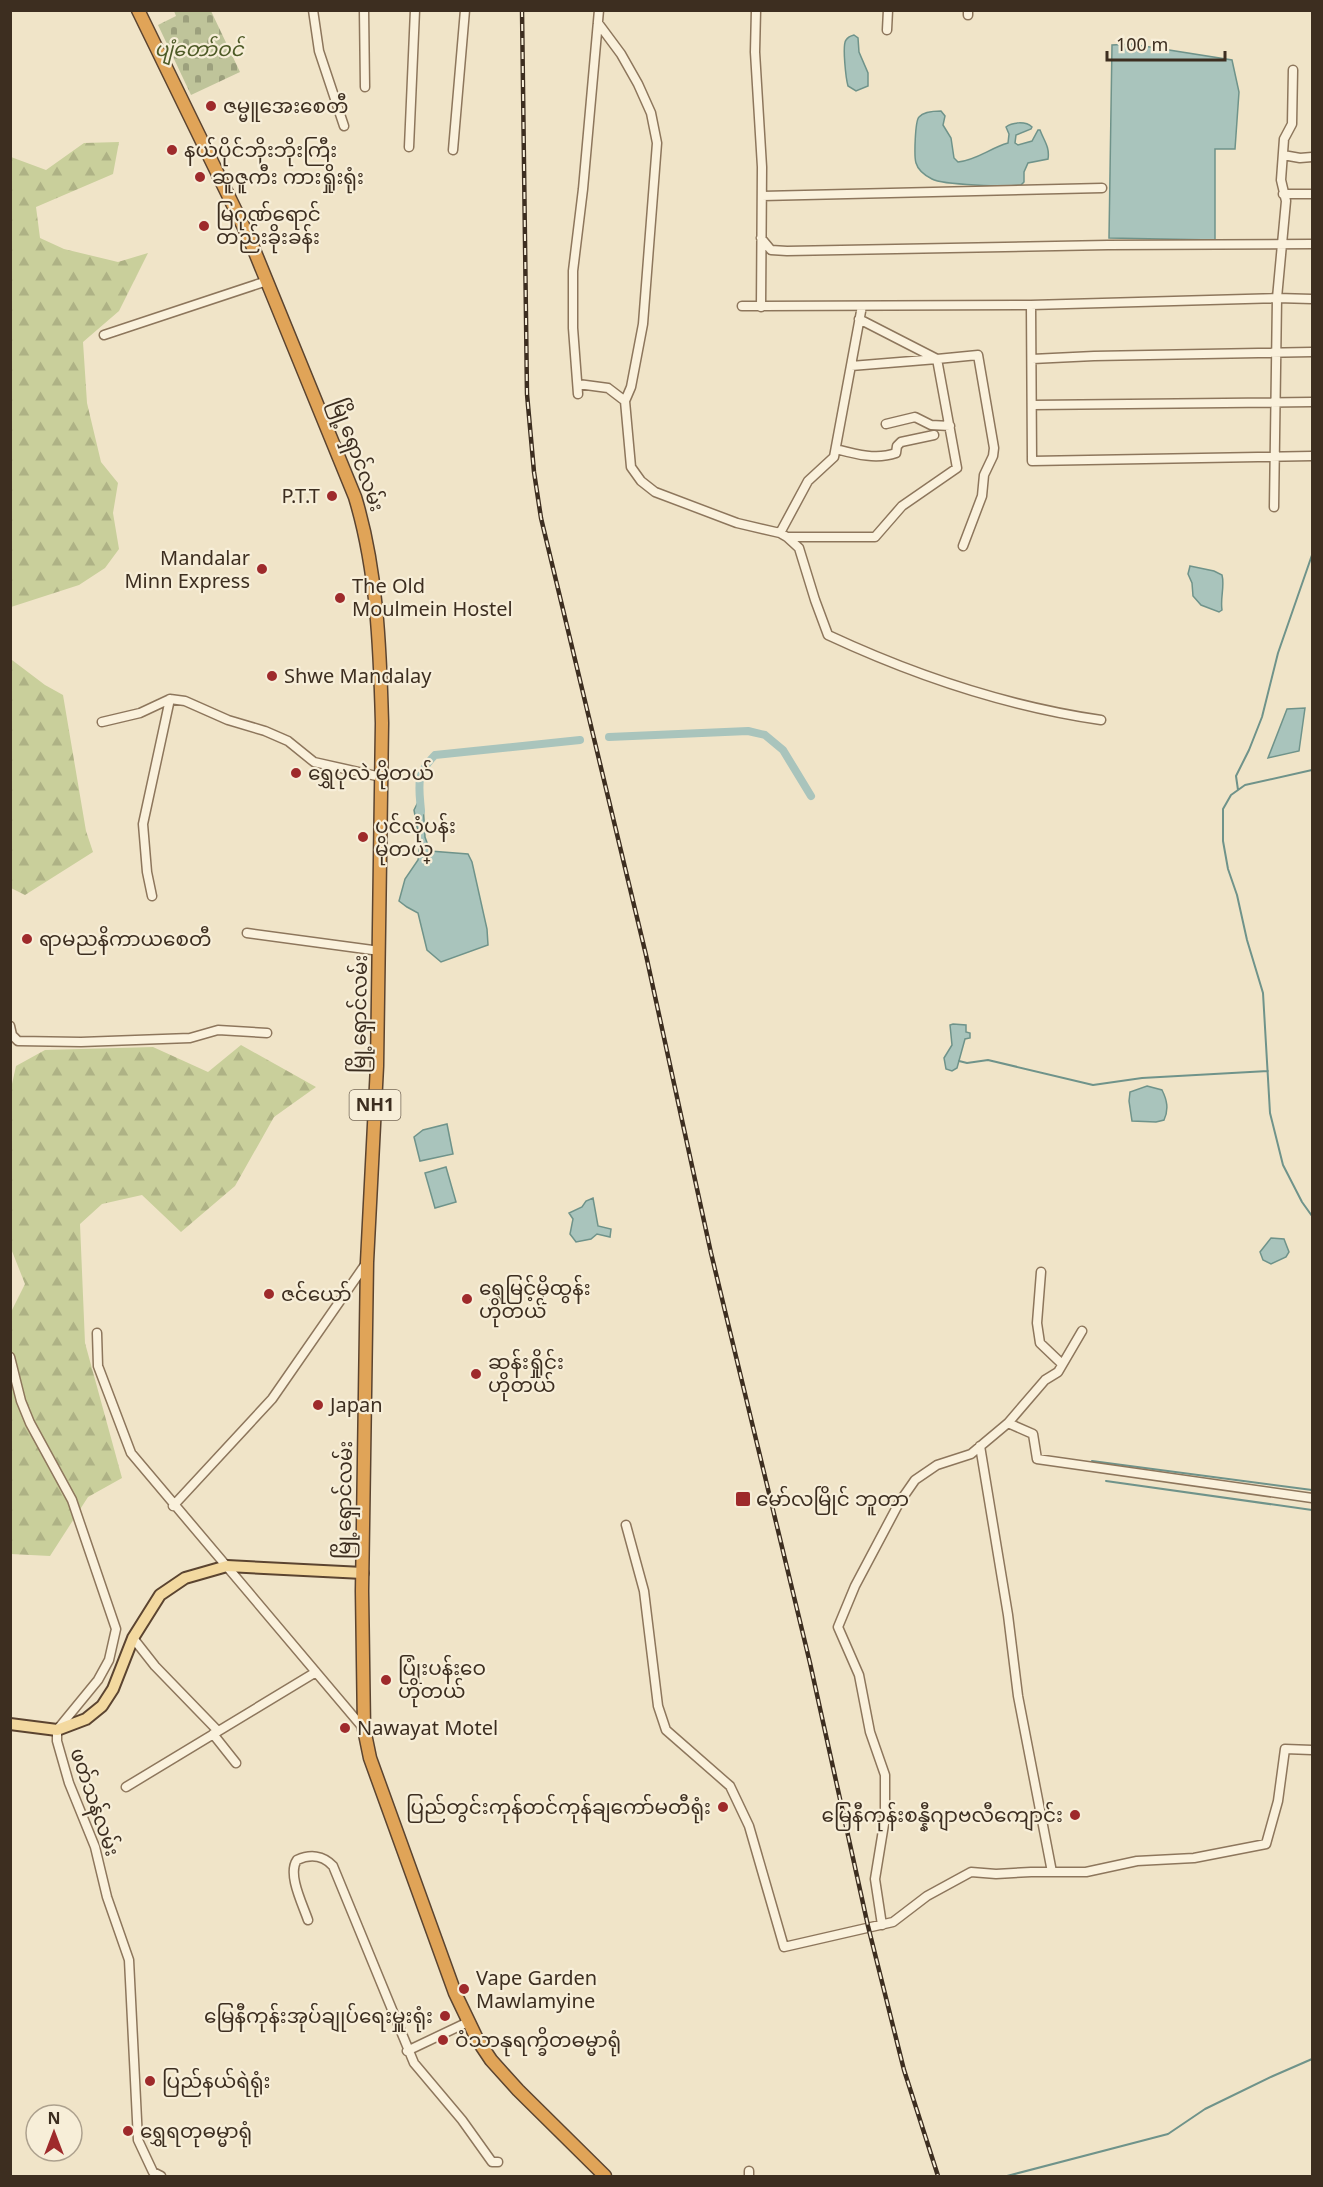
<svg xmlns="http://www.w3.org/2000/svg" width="1323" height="2187" font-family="Georgia,'Noto Sans Myanmar',serif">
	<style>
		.forest { fill: url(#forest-firs) }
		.cemetery { fill: url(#cemetery-stones) }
		.water { fill: #a9c4bc; stroke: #6f938a; stroke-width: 1.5 }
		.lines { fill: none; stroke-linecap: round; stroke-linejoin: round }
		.stream { stroke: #6f938a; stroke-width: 2 }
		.canal { stroke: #a9c4bc; stroke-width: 8 }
		.minor-casing { stroke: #8d765c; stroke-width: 11 }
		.major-casing { stroke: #5b4430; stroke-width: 14 }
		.highway-casing { stroke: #5b4430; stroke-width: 15 }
		.minor { stroke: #faf1dc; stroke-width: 8 }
		.major { stroke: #f3d9a0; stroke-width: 10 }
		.highway { stroke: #e0a458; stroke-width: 12 }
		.rail-casing { stroke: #3d2e20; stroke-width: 4.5 }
		.rail { stroke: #f7eed8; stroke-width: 2; stroke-dasharray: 7; stroke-linecap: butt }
		.poi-dot { fill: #9e2a2b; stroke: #f7eed8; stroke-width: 2 }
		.labels { text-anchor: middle; stroke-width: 4.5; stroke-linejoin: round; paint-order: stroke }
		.shield { fill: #f7eed8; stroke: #756857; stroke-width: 1.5 }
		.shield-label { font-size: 18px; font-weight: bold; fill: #3d2e20 }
		.park-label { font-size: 20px; font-style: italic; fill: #4d5a26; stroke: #f7eed8 }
		.poi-label { font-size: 20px; fill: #3d2e20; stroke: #f7eed8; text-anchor: start }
		.street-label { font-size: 20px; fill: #3d2e20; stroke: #f7eed8 }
	</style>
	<defs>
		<pattern id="forest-firs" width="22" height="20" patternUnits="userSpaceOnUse" patternTransform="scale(1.5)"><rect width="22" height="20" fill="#c9cf9b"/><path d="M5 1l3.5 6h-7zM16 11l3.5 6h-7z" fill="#aeb285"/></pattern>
		<pattern id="cemetery-stones" width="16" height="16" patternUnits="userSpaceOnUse" patternTransform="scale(1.5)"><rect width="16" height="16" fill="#bfc49a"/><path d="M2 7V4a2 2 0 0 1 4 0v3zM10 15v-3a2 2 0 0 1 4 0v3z" fill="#9ca07d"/></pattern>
	</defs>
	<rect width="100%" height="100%" fill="#f0e4c8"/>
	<path class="forest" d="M119 142 113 174 36 207 40 238 64 249 118 262 148 253 119 311 83 342 87 403 101 462 118 483 113 513 119 549 105 568 79 585 11 607V157L46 170 84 143Z
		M10 646 12 660 45 685 63 695 86 831 93 852 25 895 11 888Z
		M241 1045 316 1087 274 1117 235 1186 181 1232 142 1195 102 1204 80 1224 85 1343 122 1478 88 1497 50 1556 11 1554 10 1314 25 1284 10 1246V1093L16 1066 45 1050 153 1047 208 1072Z"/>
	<path class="cemetery" d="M174 11H211L240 72 191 95 158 25 176 16Z"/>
	<path class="water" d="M854 35 858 38 859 52 868 73V86L856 91 848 86C846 79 842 45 846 40 848 37 850 36 854 35Z
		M1131 44 1232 60 1239 92 1235 149H1215V240L1109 238 1112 45Z
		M941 111 945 116 943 125 951 138 954 158 958 162C977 160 990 148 1008 143L1009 134 1006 127C1012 122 1026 121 1032 127L1031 129 1016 135 1015 143 1018 145 1032 141 1038 130H1040C1044 141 1050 147 1048 159L1028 163 1024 172V182L1021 185C1007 187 943 185 932 179 926 176 918 170 916 163 914 157 915 121 919 117 924 111 935 111 941 111Z
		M1190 566 1214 571 1222 575C1225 586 1220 598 1222 610L1219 612 1201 605 1193 596 1192 583 1188 574Z
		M1305 708 1299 751 1268 758 1287 709Z
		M418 802 423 803 425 837 430 851 468 854 472 862 487 929 488 945 441 962 427 950 418 913 407 907 399 901 405 879 418 860 420 843 414 810Z
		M953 1024 966 1025V1032L970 1033V1038L965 1039 957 1068 952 1071 946 1069 944 1058 952 1045 950 1025Z
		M1147 1086 1162 1090C1167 1100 1169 1109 1164 1120L1156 1122 1132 1121 1129 1101 1130 1092Z
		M447 1124 453 1154 420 1161 414 1137 423 1130Z
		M446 1167 456 1202 435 1208 425 1173Z
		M593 1198 598 1226 611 1229 610 1237 597 1234 591 1239 576 1242 570 1234 573 1219 569 1213 582 1207 586 1201Z
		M1271 1238 1284 1239 1289 1252 1286 1257 1271 1264 1263 1260 1260 1252Z"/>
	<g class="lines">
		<path class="stream" d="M1312 770 1245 785 1231 795 1223 809V841L1228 869 1237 895 1247 940 1263 993 1270 1113 1283 1165 1302 1202 1312 1216
			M1238 790 1236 776 1249 750 1262 717 1278 653 1312 555
			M959 1061 967 1063 988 1060 1093 1085 1142 1078 1268 1071
			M1092 1461 1312 1490
			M1106 1481 1312 1510
			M1007 2176 1168 2134 1205 2109 1273 2076 1312 2059"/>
		<path class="canal" d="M609 737 748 731 765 735 783 750 811 796
			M421 811C419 785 415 775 435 755L580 740"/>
		<defs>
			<path id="minor" d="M313 10 319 51 344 126
				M364 10 365 87
				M756 10 755 52 762 167 761 307
				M968 10V15
				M598 23 621 54 638 84 651 113 657 143 643 324 631 387 625 401 631 467 641 481 655 492 737 523 780 533 787 537 799 548 815 600 828 635C916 676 1005 706 1101 720
				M887 30 888 10
				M409 147 415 10
				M453 150 465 10
				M1283 155 1300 158 1312 157
				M1283 194H1312
				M762 196 1102 188
				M761 238 771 250 787 251 1108 245 1312 244
				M1031 305 1032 461 1312 456
				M742 306 1031 305 1277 298 1312 299
				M859 319 937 359 978 355 994 448 993 456 984 475 982 496 963 546
				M104 335 267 281
				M1032 359 1094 356 1312 352
				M578 384 608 388 625 401
				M578 394 573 328V271L583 189 599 10
				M1033 405 1312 402
				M886 424 915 417 931 425 950 426
				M836 449C855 454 876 460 896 453L897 446 901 442 934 435
				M1274 507 1277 298 1286 201 1281 180 1284 139 1292 124 1293 70
				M780 533 808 481 834 457 862 306
				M787 537H875L902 506 957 468 937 359 851 366
				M102 722 140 713 170 699 185 701 228 720 265 731 288 741 314 762 381 777
				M152 896 147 872 143 824 170 699
				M247 933 380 951
				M10 1026 12 1035 18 1041 81 1042 190 1038 218 1030 267 1033
				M1041 1272 1037 1323 1040 1343 1062 1364
				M1082 1331 1058 1372 1045 1380 1008 1423 1033 1434 1037 1459 1312 1498
				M97 1333 98 1366 131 1453 364 1729
				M10 1357 21 1401 30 1423 72 1500 116 1629 109 1660 98 1680 57 1730V1741L69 1783 95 1847 107 1897 129 1960 138 2140 153 2172 161 2176
				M980 1446 1008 1615 1018 1696 1052 1872
				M173 1506 272 1399 367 1262
				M626 1525 644 1591 658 1706 666 1730 730 1786 749 1826 784 1947 893 1922 927 1896 971 1872 996 1874 1031 1872H1086L1137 1861 1194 1858 1266 1844 1278 1801 1285 1749 1312 1750
				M133 1638 155 1666 218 1731
				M213 1734 236 1763
				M126 1787 316 1672
				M308 1920C303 1905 287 1874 297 1860 310 1854 323 1855 333 1866L414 2063 462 2120 492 2162H498
				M882 1925 875 1879 885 1818V1775L870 1732 859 1675 838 1627 855 1586 899 1503 915 1480 937 1465 971 1454 1008 1423
				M407 2051 468 2022
				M749 2176V2171"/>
			<path id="major" d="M10 1724 57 1730 86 1719 102 1706 113 1689 133 1638 160 1595 185 1578 227 1566 363 1573"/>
			<path id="highway" d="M138 10 250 240 355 497C377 569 380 648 382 723L377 1066 367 1262 362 1591 364 1729 370 1758 455 1993 477 2039 491 2060 518 2090 605 2176"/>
		</defs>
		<use href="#minor" class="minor-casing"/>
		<use href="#major" class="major-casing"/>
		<use href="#highway" class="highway-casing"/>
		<use href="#minor" class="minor"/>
		<use href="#major" class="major"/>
		<use href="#highway" class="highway"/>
		<defs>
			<path id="rail" d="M522 10 527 394 534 472 541 518 646 955 711 1253 810 1663 868 1926 904 2070 938 2176"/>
		</defs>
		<use href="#rail" class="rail-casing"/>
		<use href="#rail" class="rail"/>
	</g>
	<g class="poi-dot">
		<circle cx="211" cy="106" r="6"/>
		<circle cx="172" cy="150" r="6"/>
		<circle cx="200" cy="177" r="6"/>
		<circle cx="204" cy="226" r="6"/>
		<circle cx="332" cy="496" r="6"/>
		<circle cx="262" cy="569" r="6"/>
		<circle cx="340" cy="598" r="6"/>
		<circle cx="272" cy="676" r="6"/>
		<circle cx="296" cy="773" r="6"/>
		<circle cx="363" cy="837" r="6"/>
		<circle cx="27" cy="939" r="6"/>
		<circle cx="269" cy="1294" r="6"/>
		<circle cx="467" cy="1299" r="6"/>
		<circle cx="476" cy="1374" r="6"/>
		<circle cx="318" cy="1405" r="6"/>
		<rect x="735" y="1491" width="16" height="16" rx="3"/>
		<circle cx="386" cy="1680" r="6"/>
		<circle cx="345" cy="1728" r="6"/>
		<circle cx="723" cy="1807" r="6"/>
		<circle cx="1075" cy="1815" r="6"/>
		<circle cx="464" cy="1989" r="6"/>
		<circle cx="445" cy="2016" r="6"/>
		<circle cx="443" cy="2040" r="6"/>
		<circle cx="150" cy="2081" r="6"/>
		<circle cx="128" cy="2131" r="6"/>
	</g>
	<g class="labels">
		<rect class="shield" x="349.5" y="1090" width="51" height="30" rx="4.5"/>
		<g class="shield-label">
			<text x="375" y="1111">NH1</text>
		</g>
		<g class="park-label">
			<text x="199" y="56">ပျံတော်ဝင်</text>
		</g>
		<g class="poi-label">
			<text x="223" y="113">ဇမ္မူအေးစေတီ</text>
			<text x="184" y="157">နယ်ပိုင်ဘိုးဘိုးကြီး</text>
			<text x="212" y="184">ဆူဇူကီး ကားရှိုးရုံး</text>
			<text x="216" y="221">မြဂုဏ်ရောင်<tspan x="216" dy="23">တည်းခိုးခန်း</tspan></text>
			<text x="320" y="503" text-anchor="end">P.T.T</text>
			<text x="250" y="565" text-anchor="end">Mandalar<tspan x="250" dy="23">Minn Express</tspan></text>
			<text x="352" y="593">The Old<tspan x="352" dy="23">Moulmein Hostel</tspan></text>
			<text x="284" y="683">Shwe Mandalay</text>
			<text x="308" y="780">ရွှေပုလဲ မိုတယ်</text>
			<text x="375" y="833">ပင်လုံပန်း<tspan x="375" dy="23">မိုတယ္</tspan></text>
			<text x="39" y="946">ရာမညနိကာယစေတီ</text>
			<text x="479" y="1295">ရွှေမြင့်မိုထွန်း<tspan x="479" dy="23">ဟိုတယ်</tspan></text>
			<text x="281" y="1301">ဇင်ယော်</text>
			<text x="488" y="1369">ဆန်းရှိုင်း<tspan x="488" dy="23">ဟိုတယ်</tspan></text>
			<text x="330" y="1412">Japan</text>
			<text x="756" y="1506">မော်လမြိုင် ဘူတာ</text>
			<text x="398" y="1675">ပြုံးပန်းဝေ<tspan x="398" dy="23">ဟိုတယ်</tspan></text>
			<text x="357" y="1735">Nawayat Motel</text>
			<text x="711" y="1814" text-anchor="end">ပြည်တွင်းကုန်တင်ကုန်ချကော်မတီရုံး</text>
			<text x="1063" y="1822" text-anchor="end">မြေနီကုန်းစန္နီဂျာဗလီကျောင်း</text>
			<text x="476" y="1985">Vape Garden<tspan x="476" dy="23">Mawlamyine</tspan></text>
			<text x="433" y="2023" text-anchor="end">မြေနီကုန်းအုပ်ချုပ်ရေးမှူးရုံး</text>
			<text x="455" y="2047">ဝံသာနုရက္ခိတဓမ္မာရုံ</text>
			<text x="162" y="2088">ပြည်နယ်ရဲရုံး</text>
			<text x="140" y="2138">ရွှေရတုဓမ္မာရုံ</text>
		</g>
		<g class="street-label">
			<text transform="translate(358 455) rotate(70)" y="7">မြို့ရှောင်လမ်း</text>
			<text transform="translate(359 1014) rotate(-89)" y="7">မြို့ရှောင်လမ်း</text>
			<text transform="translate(344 1500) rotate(-89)" y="7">မြို့ရှောင်လမ်း</text>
			<text transform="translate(95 1802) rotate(71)" y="7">ဖတ်သန်လမ်း</text>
		</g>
	</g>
	<rect width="1323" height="2187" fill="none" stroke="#3d2e20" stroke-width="24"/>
	<g transform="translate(54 2133)"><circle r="28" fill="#f7eed8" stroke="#ada18e" stroke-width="1.5"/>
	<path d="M0-4.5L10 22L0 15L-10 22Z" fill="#9e2a2b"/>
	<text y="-9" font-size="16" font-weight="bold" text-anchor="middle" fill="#3d2e20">N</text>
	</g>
	<path d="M1107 51v9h118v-9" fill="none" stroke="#3d2e20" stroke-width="3"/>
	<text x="1116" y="51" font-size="18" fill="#3d2e20" stroke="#f7eed8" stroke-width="4.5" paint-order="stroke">100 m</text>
</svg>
